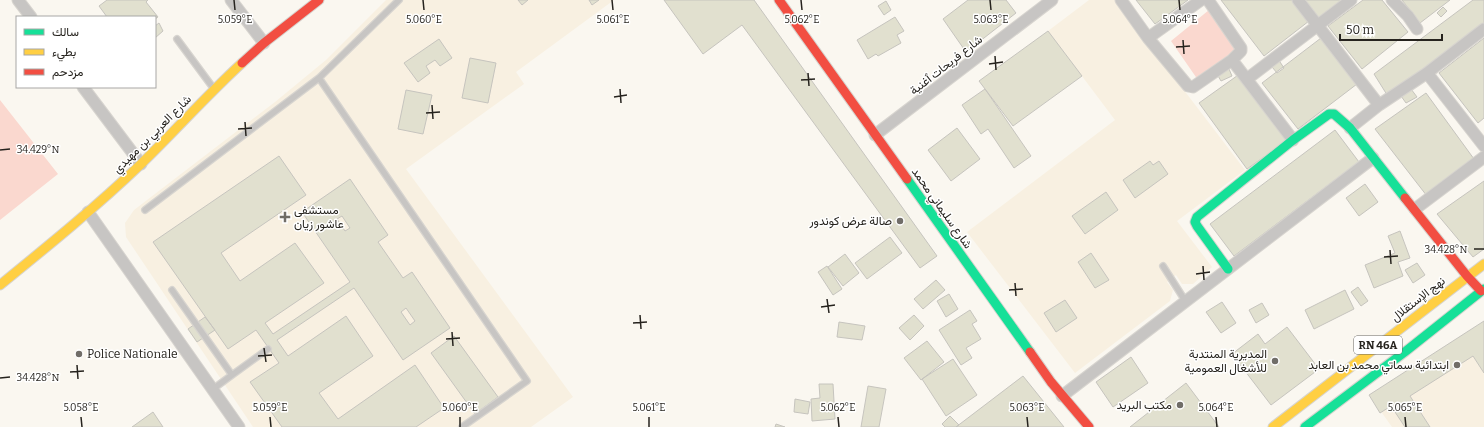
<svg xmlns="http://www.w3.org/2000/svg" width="1484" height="427" font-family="Bitter,Vazirmatn,serif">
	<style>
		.built { fill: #f8f0e1 }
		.park { fill: #fad8cf }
		.building { fill: #e1e0cf; stroke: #c6c4be; fill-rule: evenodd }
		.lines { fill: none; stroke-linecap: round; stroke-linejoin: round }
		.lane-casing { stroke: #d7d4cf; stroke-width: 8 }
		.street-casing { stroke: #d7d4cf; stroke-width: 13 }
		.fast-casing { stroke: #d7d4cf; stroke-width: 11 }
		.slow-casing { stroke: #d7d4cf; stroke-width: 11 }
		.jam-casing { stroke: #d7d4cf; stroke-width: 11 }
		.lane { stroke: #c7c5c3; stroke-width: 5.5 }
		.street { stroke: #c7c5c3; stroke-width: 11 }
		.fast { stroke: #16e098; stroke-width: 9 }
		.slow { stroke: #ffcf43; stroke-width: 9 }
		.jam { stroke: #f24e42; stroke-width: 9 }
		.ticks { fill: none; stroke: #26231e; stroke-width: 1.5 }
		.poi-dot { fill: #706d68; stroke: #fff; stroke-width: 1.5 }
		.labels { text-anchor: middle; stroke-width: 3; stroke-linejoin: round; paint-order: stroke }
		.shield { fill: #fff; stroke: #676562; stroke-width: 1 }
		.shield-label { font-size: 11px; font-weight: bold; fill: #26231e }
		.street-label { font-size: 12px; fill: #26231e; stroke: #fff }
		.poi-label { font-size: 12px; fill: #26231e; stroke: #fff; text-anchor: end }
		.ticks-label { font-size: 10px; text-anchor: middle; fill: #26231e; stroke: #fff; stroke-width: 3; stroke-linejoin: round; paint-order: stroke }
	</style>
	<rect width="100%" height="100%" fill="#faf7f0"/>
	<path class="built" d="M386 0H614L516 72 524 84 406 169 573 397 531 427H253L126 237 125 223 134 210 275 102 326 60Z
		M1089 0H1115L1245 170 1177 221 1212 267 1193 284H1182L1176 275 1167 282 1173 290 1170 301 1075 373 967 232 1115 120 1048 31Z
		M1484 325V427H1392L1377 406Z"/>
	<path class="park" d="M1209 10 1236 51 1198 80 1171 41Z
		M0 100 58 174 0 220Z"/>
	<path class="building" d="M107 0H148L146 2 158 17 155 19V17H107L99 6Z
		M518 0H528L522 5Z
		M589 0H599L592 5Z
		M664 0H754L937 256 920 268 742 25 703 54Z
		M968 0H1006L1016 13 966 52 943 19Z
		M1136 0H1188L1155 24Z
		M1221 0H1293L1309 21 1264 56Z
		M1301 0H1342L1317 20Z
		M1363 0H1382L1408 32 1362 69 1328 26Z
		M1402 0H1450L1420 23Z
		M1473 0H1484V26L1389 98 1374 74Z
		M886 1 891 10 884 15 878 6Z
		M1443 7 1447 11 1441 17 1437 13Z
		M895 17 904 31 897 35 901 43 878 56 876 54 868 59 857 40Z
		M159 23 163 31 155 38V26Z
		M1048 31 1082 76 1013 126 979 81Z
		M1321 38 1357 84 1298 129 1262 83Z
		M1484 38V118L1478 123 1439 73Z
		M439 39 452 58 440 66 435 60 426 66 430 73 418 82 404 63Z
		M1276 56 1284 68 1277 73 1268 62Z
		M470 58 496 63 488 103 462 98Z
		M1229 69 1232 76 1221 81 1217 74Z
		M1241 73 1289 139 1247 169 1199 103Z
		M985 89 1031 156 1014 168 988 129 981 134 962 105Z
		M1411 89 1417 97 1406 103 1401 96Z
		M406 90 432 95 423 134 398 129Z
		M1426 93 1474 159 1427 196 1375 129Z
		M957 128 980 159 951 181 928 150Z
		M1335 130 1359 162 1234 256 1210 224Z
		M279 156 306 195 221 253 240 281 295 243 324 283 265 323 273 334 350 282 302 212 350 179 388 235 378 242 403 278 412 272 450 328 403 360 354 288 277 340 288 356 346 316 373 356 319 393 338 419 415 365 444 408 416 427H282L250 382 279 363 256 330 228 349 153 242ZM342 216 350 228 345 231 337 219ZM406 308 415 321 410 325 401 312Z
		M1150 161 1153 165 1159 161 1168 174 1135 198 1123 180Z
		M1484 181V249L1473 257 1437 214Z
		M1365 184 1378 202 1359 216 1346 198Z
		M1106 192 1118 210 1085 234 1072 216Z
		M1400 231 1410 258 1398 262 1403 276 1374 288 1365 265 1395 253 1388 236Z
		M890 237 902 253 867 279 855 263Z
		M1091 253 1109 280 1095 288 1078 262Z
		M845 254 859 273 843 286 828 267Z
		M1417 263 1425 275 1413 283 1405 270Z
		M827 266 842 289 833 295 818 272Z
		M936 280 945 290 923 309 914 299Z
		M1358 287 1368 301 1361 306 1351 292Z
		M1345 290 1354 309 1314 329 1305 310Z
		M949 294 958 309 946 317 937 301Z
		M1065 300 1077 318 1056 332 1044 313Z
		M1222 302 1236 323 1221 333 1206 312Z
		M1262 303 1269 315 1256 323 1249 310Z
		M970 310 977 321 972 324 981 339 966 348 972 358 961 365 939 330Z
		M914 315 924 326 910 340 899 328Z
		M205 317 215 330 197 342 188 329Z
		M1484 321V373L1473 356 1410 396 1430 427H1405L1391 406 1380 413 1369 395Z
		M839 322 865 326 862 340 837 337Z
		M1287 327 1319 369 1271 405 1232 354 1258 334 1265 344Z
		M454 336 498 397 475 414 431 353Z
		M927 341 944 362 921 380 904 358Z
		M1131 357 1148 383 1113 407 1096 382Z
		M953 359 977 395 946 416 922 379Z
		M1023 376 1064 427H956Z
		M1186 383 1219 427H1130Z
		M819 384H833L835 419 812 421 811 399 820 398Z
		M868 386 886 389 879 427H861Z
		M795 399 810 402 808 414 794 412Z
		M153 412 163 427H132Z
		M950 416 959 425 956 427H945L942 424Z
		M776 424 785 427H775Z"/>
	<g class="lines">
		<defs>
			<path id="lane" d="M399 0 319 78 527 381 462 427
				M177 39 214 89
				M145 210 319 78
				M1163 266 1186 302
				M172 290 232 375 213 389
				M232 375 268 349"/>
			<path id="street" d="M18 0 31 17
				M231 0 264 43
				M1121 0 1148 38 1188 86 1193 87 1232 60 1241 51V48L1208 0
				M1298 0 1379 105
				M1392 0 1408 16 1417 29
				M1148 38 1201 0
				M1232 60 1293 140
				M1427 73 1484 146
				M1247 79 1351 0
				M83 87 141 164
				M1350 128 1379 105 1427 73 1484 29
				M875 135 1052 0
				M1415 209 1484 157
				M88 212 239 427
				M1062 396 1373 158"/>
			<path id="fast" d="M907 179 1030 352
				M1228 269 1197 226 1195 222 1197 217 1293 140 1329 114H1334L1350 128 1405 198
				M1305 427 1406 351 1484 289"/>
			<path id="slow" d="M0 285C48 246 96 207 141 164 175 131 207 95 242 63
				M1273 427 1484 264"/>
			<path id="jam" d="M779 0 907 179
				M242 63 264 43 319 0
				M1405 198 1467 276 1481 291
				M1030 352 1051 382 1089 427"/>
		</defs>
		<use href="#lane" class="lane-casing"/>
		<use href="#street" class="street-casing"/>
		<use href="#fast" class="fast-casing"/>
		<use href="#slow" class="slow-casing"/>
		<use href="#jam" class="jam-casing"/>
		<use href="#lane" class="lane"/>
		<use href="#street" class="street"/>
		<use href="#fast" class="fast"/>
		<use href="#slow" class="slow"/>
		<use href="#jam" class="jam"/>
	</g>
	<path class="ticks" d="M234 0 235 10M423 0 424 10M612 0 613 10M801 0 802 10M990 0 991 10M1179 0 1180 10M1183 40 1184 54M1176 47 1190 46M995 56 996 70M989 64 1003 62M808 73 809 86M801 80 815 79M620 89 621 103M614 97 627 95M432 105 433 119M426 113 440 112M245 122 246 136M238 129 252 128M0 150 10 149M1474 249H1484M1390 250 1391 264M1384 257 1398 256M1203 266 1204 280M1196 274 1210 272M1015 283 1016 296M1009 290 1023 289M827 299 829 313M821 307 835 305M640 315 641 329M633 323 647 322M452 332 453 346M446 339 460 338M264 348 266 362M258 356 272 355M77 365 78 379M70 372 84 371M0 378 10 377M81 417 82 427M270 417 271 427M460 417V427M649 417V427M838 417 839 427M1027 417 1028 427M1216 417 1217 427M1405 417 1406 427"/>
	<g class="poi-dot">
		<path d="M283 211h4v4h4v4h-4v4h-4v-4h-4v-4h4z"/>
		<circle cx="900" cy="221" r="4"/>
		<circle cx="79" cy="354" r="4"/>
		<circle cx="1275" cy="361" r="4"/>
		<circle cx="1457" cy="365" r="4"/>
		<circle cx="1180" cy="405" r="4"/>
	</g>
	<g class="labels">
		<rect class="shield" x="1354" y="336" width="48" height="18" rx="3"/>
		<g class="shield-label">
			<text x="1378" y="349">RN 46A</text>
		</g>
		<g class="street-label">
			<text transform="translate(946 65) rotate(-38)" y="4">شارع فريحات ٱغنية</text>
			<text transform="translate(152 134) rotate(-45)" y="4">شارع العربي بن مهيدي</text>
			<text transform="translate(942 208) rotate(55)" y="4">شارع سليماني محمد</text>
			<text transform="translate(1418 299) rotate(-38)" y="4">نهج الإستقلال</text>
		</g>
		<g class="poi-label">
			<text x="294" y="214" text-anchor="start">مستشفى<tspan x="294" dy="14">عاشور زيان</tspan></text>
			<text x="892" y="225">صالة عرض كوندور</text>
			<text x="87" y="358" text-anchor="start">Police Nationale</text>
			<text x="1267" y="358">المديرية المنتدبة<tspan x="1267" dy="14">للأشغال العمومية</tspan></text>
			<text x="1449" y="369">ابتدائية سماتي محمد بن العابد</text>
			<text x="1172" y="409">مكتب البريد</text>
		</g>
	</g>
	<g class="ticks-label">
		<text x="235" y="23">5.059°E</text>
		<text x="424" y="23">5.060°E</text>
		<text x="613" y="23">5.061°E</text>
		<text x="802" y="23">5.062°E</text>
		<text x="991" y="23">5.063°E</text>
		<text x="1180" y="23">5.064°E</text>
		<text x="38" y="153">34.429°N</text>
		<text x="1446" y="253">34.428°N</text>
		<text x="38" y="381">34.428°N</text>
		<text x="81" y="411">5.058°E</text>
		<text x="270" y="411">5.059°E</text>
		<text x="460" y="411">5.060°E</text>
		<text x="649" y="411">5.061°E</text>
		<text x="838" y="411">5.062°E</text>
		<text x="1027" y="411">5.063°E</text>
		<text x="1216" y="411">5.064°E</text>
		<text x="1405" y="411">5.065°E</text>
	</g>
	<rect x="16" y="16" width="140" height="72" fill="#ffffff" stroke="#a8a7a5"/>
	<rect x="24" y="29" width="20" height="6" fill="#16e098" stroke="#a8a7a5"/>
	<text x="52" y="36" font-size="12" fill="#26231e">سالك</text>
	<rect x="24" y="49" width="20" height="6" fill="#ffcf43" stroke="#a8a7a5"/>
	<text x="52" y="56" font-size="12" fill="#26231e">بطيء</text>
	<rect x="24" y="69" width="20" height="6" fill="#f24e42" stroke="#a8a7a5"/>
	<text x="52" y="76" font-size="12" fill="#26231e">مزدحم</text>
	<path d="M1340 34v6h102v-6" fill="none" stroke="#26231e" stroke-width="2"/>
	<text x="1346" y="34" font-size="12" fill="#26231e" stroke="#ffffff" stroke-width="3" paint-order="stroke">50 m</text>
</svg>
